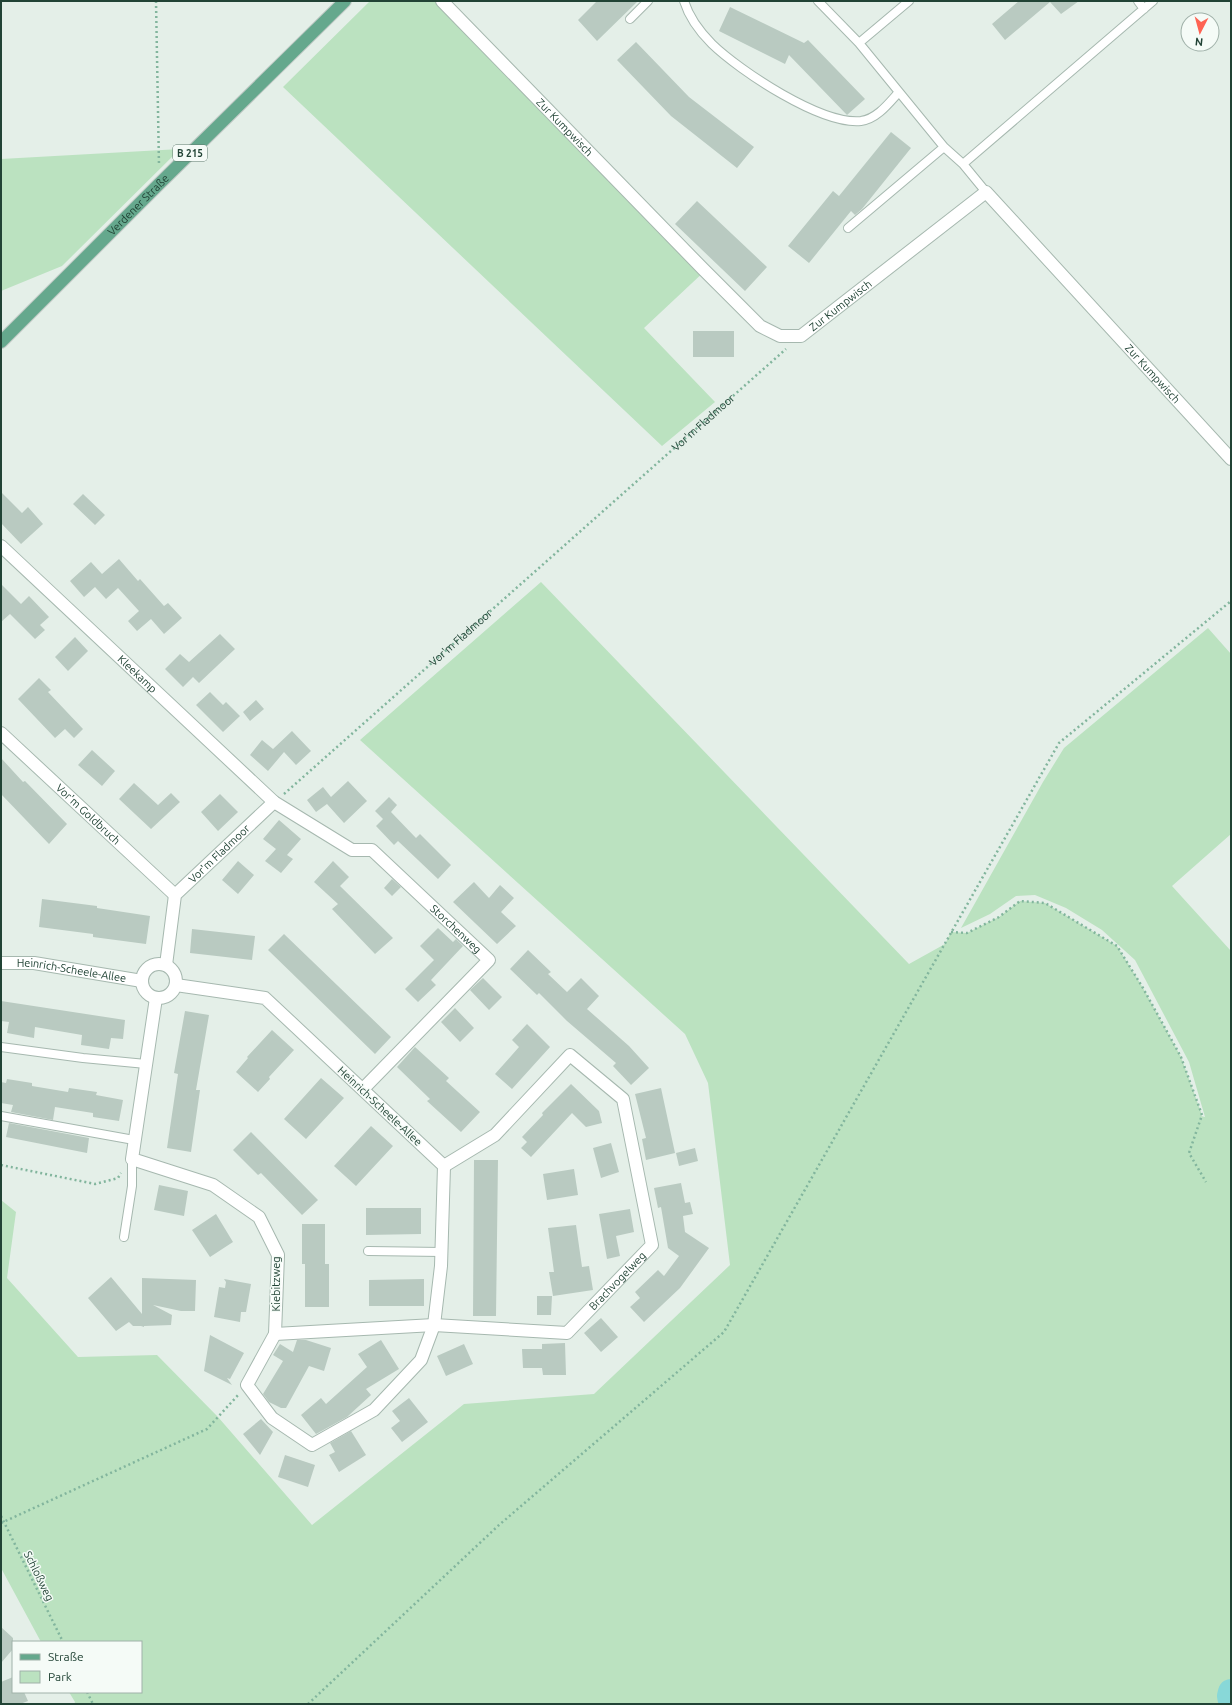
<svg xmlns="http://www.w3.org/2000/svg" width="1232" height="1705" font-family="Ubuntu,sans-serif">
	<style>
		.green { fill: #bbe2c0 }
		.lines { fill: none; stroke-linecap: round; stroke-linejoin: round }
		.river { stroke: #88d8d8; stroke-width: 26 }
		.building { fill: #b9cac1 }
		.lane-casing { stroke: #a6b8af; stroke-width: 10 }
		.street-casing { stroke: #a6b8af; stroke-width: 14 }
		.primary-casing { stroke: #c1cac6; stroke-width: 14 }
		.path { stroke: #82b59d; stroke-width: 2.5; stroke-dasharray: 2 3; stroke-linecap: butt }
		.lane { stroke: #fff; stroke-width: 8 }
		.street { stroke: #fff; stroke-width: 12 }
		.primary { stroke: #65a88d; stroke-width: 12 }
		.labels { text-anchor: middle; stroke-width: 3; stroke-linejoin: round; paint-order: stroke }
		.shield { fill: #f5fbf7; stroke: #617a6f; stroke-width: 1 }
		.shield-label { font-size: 10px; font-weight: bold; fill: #214335 }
		.street-label { font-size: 11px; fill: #214335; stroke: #f5fbf7 }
	</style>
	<rect width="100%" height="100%" fill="#e4efe8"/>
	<path class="green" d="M370 1H435L707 269 644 328 715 402 662 446 283 87Z
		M180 149 62 266 1 291V159Z
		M541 582 909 964 945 944 951 932 967 933 999 917 1020 901 1045 903 1117 946 1143 988 1181 1057 1202 1115 1201 1116 1205 1117 1189 1062 1135 960 1102 930 1066 908 1035 895 1016 896 990 914 961 928 1043 782 1064 748 1208 628 1231 654V834L1172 886 1231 951V1704H74L75 1702 69 1692H141V1642H41L1 1568V1200L16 1212 7 1278 78 1357 157 1355 218 1417 312 1525 464 1404 594 1394 730 1265 708 1083 685 1034 360 740Z"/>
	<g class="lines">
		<path class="river" d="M1231 1692 1230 1696 1231 1701"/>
	</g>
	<path class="building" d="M597 1H638L597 41 578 20Z
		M1019 1H1079L1061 14 1050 2 1005 40 992 24Z
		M730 7 804 43 808 40 865 99 847 115 789 55 785 64 719 31Z
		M636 42 689 97 754 147 737 168 671 116 617 60Z
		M891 132 911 148 862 209 855 215 851 211 809 263 788 246 833 191 839 196Z
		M697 201 767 267 745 291 675 224Z
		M693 331H734V357H693Z
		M1 492 22 513 28 507 43 524 21 544 1 523Z
		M83 494 105 515 95 525 73 504Z
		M119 559 138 581 140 579 164 606 168 603 182 618 164 634 151 619 137 631 128 621 139 611 118 588 106 599 95 587 84 597 70 581 91 562 102 574Z
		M1 584 21 604 29 596 49 617 40 625 45 630 35 639 10 614 1 622Z
		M220 634 235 649 199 683 193 677 183 687 165 669 180 654 189 662Z
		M75 637 88 651 68 671 55 657Z
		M39 678 51 690 48 692 83 729 74 738 65 729 55 738 18 699Z
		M210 692 223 705 226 702 240 716 223 732 196 705Z
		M256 700 264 709 250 721 243 712Z
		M292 731 311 751 296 765 284 752 268 771 250 755 262 740 273 749Z
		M92 750 115 771 102 786 78 765Z
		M1 758 23 782 25 781 67 824 49 844 1 794Z
		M348 781 367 801 344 823 327 804 316 812 307 800 323 787 331 797Z
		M134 783 158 805 171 793 180 802 151 829 119 799Z
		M220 794 238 812 218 831 201 812Z
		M389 797 397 805 391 812 416 838 420 834 451 865 438 879 398 841 394 845 376 826 383 819 375 811Z
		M279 820 301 839 287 855 293 859 281 873 265 861 276 849 263 839Z
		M238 861 254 875 238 894 222 880Z
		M333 861 349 877 340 886 393 938 375 954 332 909 338 904 314 882Z
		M392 879 401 887 392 896 384 888Z
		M474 882 489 898 500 885 514 898 501 912 516 926 497 944 453 902Z
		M42 899 97 906V908L150 916 146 944 93 937V934L39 927Z
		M438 928 453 942 456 939 463 946 431 980 436 985 418 1002 405 989 434 960 420 946Z
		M192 929 255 936 252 960 190 953Z
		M284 934 391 1037 375 1054 268 950Z
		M528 950 551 972 548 974 567 992 581 978 599 996 587 1009 629 1046 649 1068 631 1085 613 1066 616 1063 567 1021 539 993 537 995 510 969Z
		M483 978 502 997 489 1010 470 990Z
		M1 1001 125 1020 123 1039 111 1038 109 1049 81 1045 82 1035 35 1027 34 1038 7 1033 9 1022 1 1021Z
		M455 1008 474 1028 460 1042 441 1022Z
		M185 1011 209 1015 196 1090H200L191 1152 167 1148 178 1074 174 1073Z
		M527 1024 550 1047 512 1089 495 1074 519 1047 512 1040Z
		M272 1030 294 1050 269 1077 270 1079 258 1092 236 1072 248 1058 247 1057Z
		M415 1047 449 1078 446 1081 480 1112 461 1132 427 1101 430 1099 397 1067Z
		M321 1078 344 1098 306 1139 284 1119Z
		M7 1079 32 1083V1086L68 1092 69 1088 97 1092 96 1095 123 1100 119 1121 93 1117V1113L55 1107 53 1120 11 1112 13 1105 1 1103V1082L6 1083Z
		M571 1084 599 1111 602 1123 586 1127 572 1113 531 1157 521 1148 527 1142 522 1137 543 1115 542 1113Z
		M661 1088 675 1153 646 1160 642 1139 646 1138 635 1094Z
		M9 1123 89 1138 87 1153 6 1137Z
		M371 1126 393 1146 356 1186 334 1166Z
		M251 1132 318 1200 302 1215 261 1173 258 1175 233 1150Z
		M611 1143 619 1172 601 1178 593 1148Z
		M695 1148 698 1161 679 1166 676 1153Z
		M474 1160H498L496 1316H473Z
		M574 1169 578 1195 547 1200 543 1174Z
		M681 1183 685 1203 690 1202 693 1214 683 1216 685 1232 709 1248 680 1288 644 1322 630 1307 640 1298 635 1292 658 1270 664 1276 679 1256 668 1248 661 1207 658 1208 654 1188Z
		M159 1185 188 1191 184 1216 154 1210Z
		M366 1208H421V1234L366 1235Z
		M630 1209 634 1232 616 1236 620 1256 607 1259 599 1214Z
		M216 1214 233 1242 210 1257 192 1230Z
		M302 1224H325V1264H329V1307H305V1264H302Z
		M576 1225 582 1267 589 1266 593 1290 553 1296 549 1272H554L548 1228Z
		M111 1277 142 1314V1278L196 1280 195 1311H181L153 1305 172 1315 171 1325 144 1326V1327L141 1326H133L129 1322 116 1331 88 1298Z
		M224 1279 251 1284 246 1312H241L240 1322 214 1317 219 1287 225 1288 226 1282Z
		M424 1279V1306H369V1280Z
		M537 1296H552L551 1315H537Z
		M601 1318 618 1337 601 1352 584 1333Z
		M210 1335 244 1353 230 1379 227 1378 232 1385 204 1371Z
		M297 1340H306L331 1348 324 1371 309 1366 286 1408H281L269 1402 263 1394 283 1361 273 1355 280 1344 293 1352Z
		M381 1340 399 1369 366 1389 371 1395 347 1417 316 1434 301 1415 321 1398 326 1404 367 1367 358 1354Z
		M565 1343 566 1375H543L542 1368H523L522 1349H542V1344Z
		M464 1344 473 1364 446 1376 437 1356Z
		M409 1398 428 1422 402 1442 391 1428 400 1421 392 1411Z
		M261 1419 273 1432 260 1455 243 1434Z
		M351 1431 366 1455 339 1472 329 1455 335 1452 330 1443Z
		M285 1455 315 1465 308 1487 278 1477Z
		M1 1627 13 1638V1649L1 1663Z
		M13 1677V1692H24L28 1701 20 1704H1V1682Z"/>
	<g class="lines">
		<defs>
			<path id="lane" d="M684 1C689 17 700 32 712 44 740 71 821 125 861 121 877 119 889 103 899 92
				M818 1 859 43
				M909 1 859 43 944 147 963 164 986 192
				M1138 1 1144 9
				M630 19 648 1
				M963 164 1153 1
				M848 228 944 147
				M1 1047 83 1058 146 1064
				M1 1116 134 1140
				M124 1237 132 1186V1159
				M368 1251 442 1252"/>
			<g id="street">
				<path id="s2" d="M442 1 703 269 760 326 780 336H801L986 192 1231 459"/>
				<path id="s3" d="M1 546 274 802 352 850H372L489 960 363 1089"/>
				<path id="s4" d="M1 733 175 895"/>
				<path id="s5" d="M1 963H34L142 981"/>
				<circle cx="159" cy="981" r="17"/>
				<path id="s6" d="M166 965 175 895 274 802"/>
				<path d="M156 998 132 1159 213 1185 259 1217 278 1255 275 1334 247 1385 272 1418 312 1445 374 1410 421 1360 434 1325 441 1266 444 1166 265 998 176 985"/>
				<path id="s7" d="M275 1334 434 1325 567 1333 652 1245 623 1099 570 1055 495 1135 444 1166"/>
			</g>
			<g id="primary">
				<path id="s8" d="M1 342 159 184 345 1"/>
			</g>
		</defs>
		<use href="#lane" class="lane-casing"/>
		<use href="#street" class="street-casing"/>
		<use href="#primary" class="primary-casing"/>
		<g class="path">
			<path d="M156 1 159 166"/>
			<path id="s1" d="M284 794 786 349"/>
			<path d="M951 932 967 933 999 917 1020 901 1045 903 1117 946 1143 988 1181 1057 1202 1115 1189 1153 1206 1182"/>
			<path d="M1 1165 95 1184 118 1178 121 1173"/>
			<path d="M1 1516 63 1642"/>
			<path d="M1 1523 207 1429 239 1394"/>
			<path d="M87 1692 93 1704"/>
			<path d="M308 1704 499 1525 724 1332 1059 743 1231 601"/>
		</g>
		<use href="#lane" class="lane"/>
		<use href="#street" class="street"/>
		<use href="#primary" class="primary"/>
	</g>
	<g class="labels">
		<rect class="shield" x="173" y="145" width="34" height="16" rx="3"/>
		<g class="shield-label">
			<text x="190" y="157">B 215</text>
		</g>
		<g class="street-label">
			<text dy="4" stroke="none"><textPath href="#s2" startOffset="176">Zur Kumpwisch</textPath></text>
			<text dy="4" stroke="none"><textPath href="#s8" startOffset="194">Verdener Straße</textPath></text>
			<text dy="4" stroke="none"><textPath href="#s2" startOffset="548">Zur Kumpwisch</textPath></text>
			<text dy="4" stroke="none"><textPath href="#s2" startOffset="979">Zur Kumpwisch</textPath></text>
			<text dy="4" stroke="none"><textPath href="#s1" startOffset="560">Vor'm Fladmoor</textPath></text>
			<text dy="4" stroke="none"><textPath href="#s1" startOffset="236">Vor'm Fladmoor</textPath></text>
			<text dy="4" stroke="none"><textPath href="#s3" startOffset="187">Kleekamp</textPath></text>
			<text dy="4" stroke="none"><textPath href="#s4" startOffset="119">Vor'm Goldbruch</textPath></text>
			<text dy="4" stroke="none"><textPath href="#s6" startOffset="131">Vor'm Fladmoor</textPath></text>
			<text dy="4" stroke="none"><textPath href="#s3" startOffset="601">Storchenweg</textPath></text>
			<text dy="4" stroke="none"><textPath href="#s5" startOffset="71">Heinrich-Scheele-Allee</textPath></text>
			<text transform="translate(380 1106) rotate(43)" y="4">Heinrich-Scheele-Allee</text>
			<text dy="4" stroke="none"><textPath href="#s7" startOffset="365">Brachvogelweg</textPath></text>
			<text transform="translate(276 1284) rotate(-90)" y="4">Kiebitzweg</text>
			<text transform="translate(39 1576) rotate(64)" y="4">Schloßweg</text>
		</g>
	</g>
	<rect width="1232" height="1705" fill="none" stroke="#214335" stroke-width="4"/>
	<rect x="12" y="1641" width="130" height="52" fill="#f5fbf7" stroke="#a0b1a9"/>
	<rect x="20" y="1654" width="20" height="6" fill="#65a88d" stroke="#a0b1a9"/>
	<text x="48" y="1661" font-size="12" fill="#214335">Straße</text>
	<rect x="20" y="1671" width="20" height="12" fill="#bbe2c0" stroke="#a0b1a9"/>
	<text x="48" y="1681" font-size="12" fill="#214335">Park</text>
	<g transform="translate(1200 32) rotate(186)"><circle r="19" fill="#f5fbf7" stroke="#a0b1a9"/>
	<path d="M0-3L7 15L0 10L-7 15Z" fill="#fe6353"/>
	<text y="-6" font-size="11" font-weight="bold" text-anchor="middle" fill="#214335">N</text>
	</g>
</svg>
